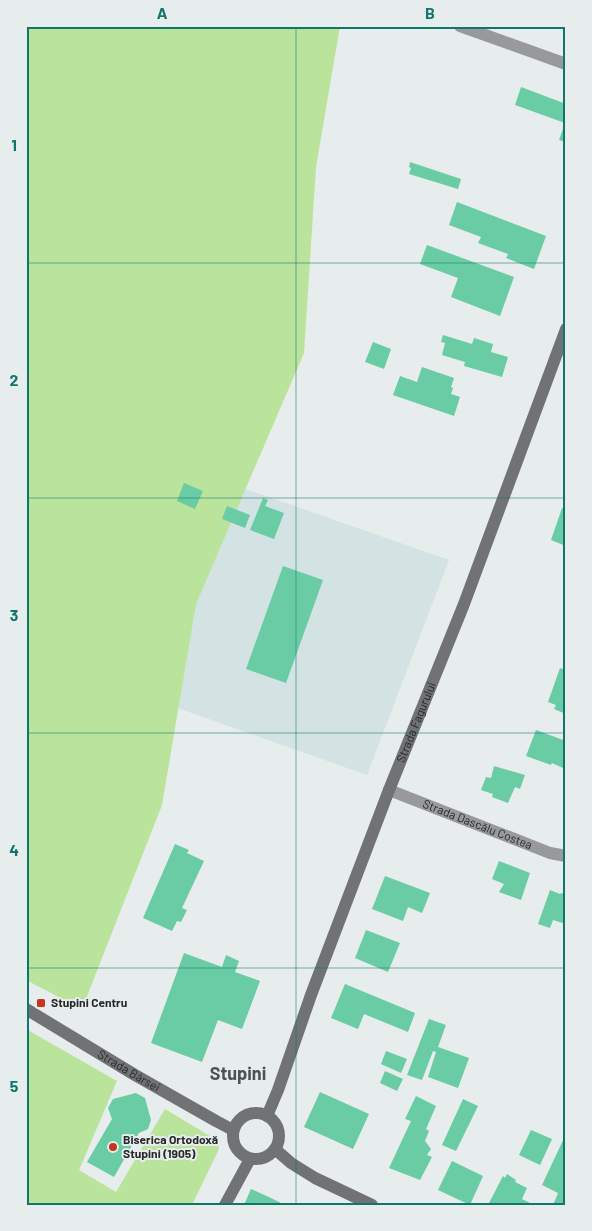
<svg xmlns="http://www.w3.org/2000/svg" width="592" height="1231" font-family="Barlow,sans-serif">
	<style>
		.built { fill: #d3e2e2 }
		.green { fill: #bae39c }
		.building { fill: #69cca4 }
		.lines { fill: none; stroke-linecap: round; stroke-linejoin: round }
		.street { stroke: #97999a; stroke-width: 12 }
		.secondary { stroke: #707274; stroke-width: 12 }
		.grid { fill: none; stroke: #0f766e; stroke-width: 1; stroke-opacity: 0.55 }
		.poi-dot { fill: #c2381c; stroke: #e7ecec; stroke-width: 2 }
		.labels { text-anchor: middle; stroke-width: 4; stroke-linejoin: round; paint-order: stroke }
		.street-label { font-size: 12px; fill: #272929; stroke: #e7ecec }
		.poi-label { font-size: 12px; font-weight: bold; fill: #272929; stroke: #e7ecec; text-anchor: start }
		.district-label { font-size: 18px; font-weight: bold; fill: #4e5253; stroke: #e7ecec }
		.neatline { fill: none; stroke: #0f766e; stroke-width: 2 }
		.grid-label { font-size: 16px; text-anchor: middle; font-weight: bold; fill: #0f766e }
	</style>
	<rect width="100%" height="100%" fill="#e7ecec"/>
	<path class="built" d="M171 463 449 560 367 775 82 674Z"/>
	<path class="green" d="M26 26H340L316 167 304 353 196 604 162 805 82 1009 26 980Z
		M26 1029 117 1081 79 1170 116 1192 165 1109 218 1141 219 1149 192 1205H26Z"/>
	<path class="building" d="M521 87 566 104V142L559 140 565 123 515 105Z
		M410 162 461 179 458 189 409 174 411 168 409 167Z
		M457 202 546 236 534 269 506 258 508 254 478 243 481 237 449 225Z
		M427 245 514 277 500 316 451 297 458 278 420 264Z
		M443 335 472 344 474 338 493 344 491 352 508 357 502 377 464 366 465 362 442 355 445 343 441 342Z
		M373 342 391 349 384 369 365 362Z
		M422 367 454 378 451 387 453 388 451 394 460 397 454 416 393 395 400 376 417 382Z
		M184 483 203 491 195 509 177 501Z
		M263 498 268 500 265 506 284 513 274 539 250 530Z
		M227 506 250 515 245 528 222 519Z
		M562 508 566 509V546L551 540Z
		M283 566 323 580 286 683 246 669Z
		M560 668 566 670V714L554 709 556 705 548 702Z
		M536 730 566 741V762L563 768 552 763 551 765 526 756Z
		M494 766 525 775 520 789 515 787 508 803 492 797 493 794 481 790 486 777 491 778Z
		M175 844 189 850 187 853 204 861 182 908 187 910 181 922 177 921 172 931 143 918Z
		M499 861 530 873 521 900 499 892 504 884 492 879Z
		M385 876 430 893 422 913 408 907 403 921 372 909Z
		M550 890 560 894 561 893 566 895V924L553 920 550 928 538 924Z
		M366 930 400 943 388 972 355 958Z
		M184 953 222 967 226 955 239 961 235 972 260 981 242 1029 218 1020 202 1062 151 1043Z
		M345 984 415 1013 408 1032 364 1014 358 1029 331 1018Z
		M429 1019 446 1025 438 1047 469 1058 458 1088 428 1077 436 1052 433 1051 422 1080 407 1075Z
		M386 1051 407 1059 401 1073 381 1064Z
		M385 1071 403 1079 397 1091 380 1083Z
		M320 1092 369 1114 353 1149 304 1127Z
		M136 1093 145 1098 151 1120 148 1129 139 1133 114 1177 87 1162 112 1119 108 1108 113 1099Z
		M416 1096 436 1106 426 1129 429 1131 425 1141 431 1149 427 1155 432 1157 420 1180 389 1168 411 1121 405 1119Z
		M463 1099 478 1106 456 1151 442 1145Z
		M531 1130 552 1139 540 1165 519 1155Z
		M566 1134V1177L564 1179 566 1180V1205H553L558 1193 542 1185Z
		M452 1161 483 1176 470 1205 438 1190Z
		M507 1174 516 1180 515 1182 527 1188 522 1199 530 1203 529 1205H488L503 1176 505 1178Z
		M251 1189 273 1199 285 1205H244Z"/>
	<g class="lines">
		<g class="street">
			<path d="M460 26 566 64"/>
			<path id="s1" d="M389 790 550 853 566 856"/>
		</g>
		<g class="secondary">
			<path id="s2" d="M26 1009 135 1075 216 1121 233 1130"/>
			<circle cx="256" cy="1136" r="23"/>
			<path id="s3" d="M267 1116 278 1090 311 995 389 790 464 604 566 329"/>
			<path d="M275 1149 291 1163 315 1178 372 1205"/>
			<path d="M225 1205 250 1159"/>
		</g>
	</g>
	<path class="grid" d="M296 26V1205M26 263H566M26 498H566M26 733H566M26 968H566"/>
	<g class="poi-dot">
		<rect x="36" y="998" width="10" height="10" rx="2.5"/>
		<circle cx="113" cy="1147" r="5"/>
	</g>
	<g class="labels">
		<g class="street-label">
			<text dy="4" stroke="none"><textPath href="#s3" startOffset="421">Strada Fagurului</textPath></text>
			<text dy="4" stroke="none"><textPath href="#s1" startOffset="95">Strada Dascălu Costea</textPath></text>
			<text dy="4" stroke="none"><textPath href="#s2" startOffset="120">Strada Bârsei</textPath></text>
		</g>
		<g class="poi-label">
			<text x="51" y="1007">Stupini Centru</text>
			<text x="123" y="1144">Biserica Ortodoxă<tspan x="123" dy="14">Stupini (1905)</tspan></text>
		</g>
		<g class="district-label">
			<text x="238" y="1080">Stupini</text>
		</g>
	</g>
	<rect width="592" height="1231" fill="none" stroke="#e7ecec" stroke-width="55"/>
	<rect x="28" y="28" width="536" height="1176" class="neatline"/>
	<g class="grid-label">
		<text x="162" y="19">A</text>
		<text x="430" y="19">B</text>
		<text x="14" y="151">1</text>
		<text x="14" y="386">2</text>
		<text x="14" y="621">3</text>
		<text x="14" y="856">4</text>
		<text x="14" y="1092">5</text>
	</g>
</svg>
